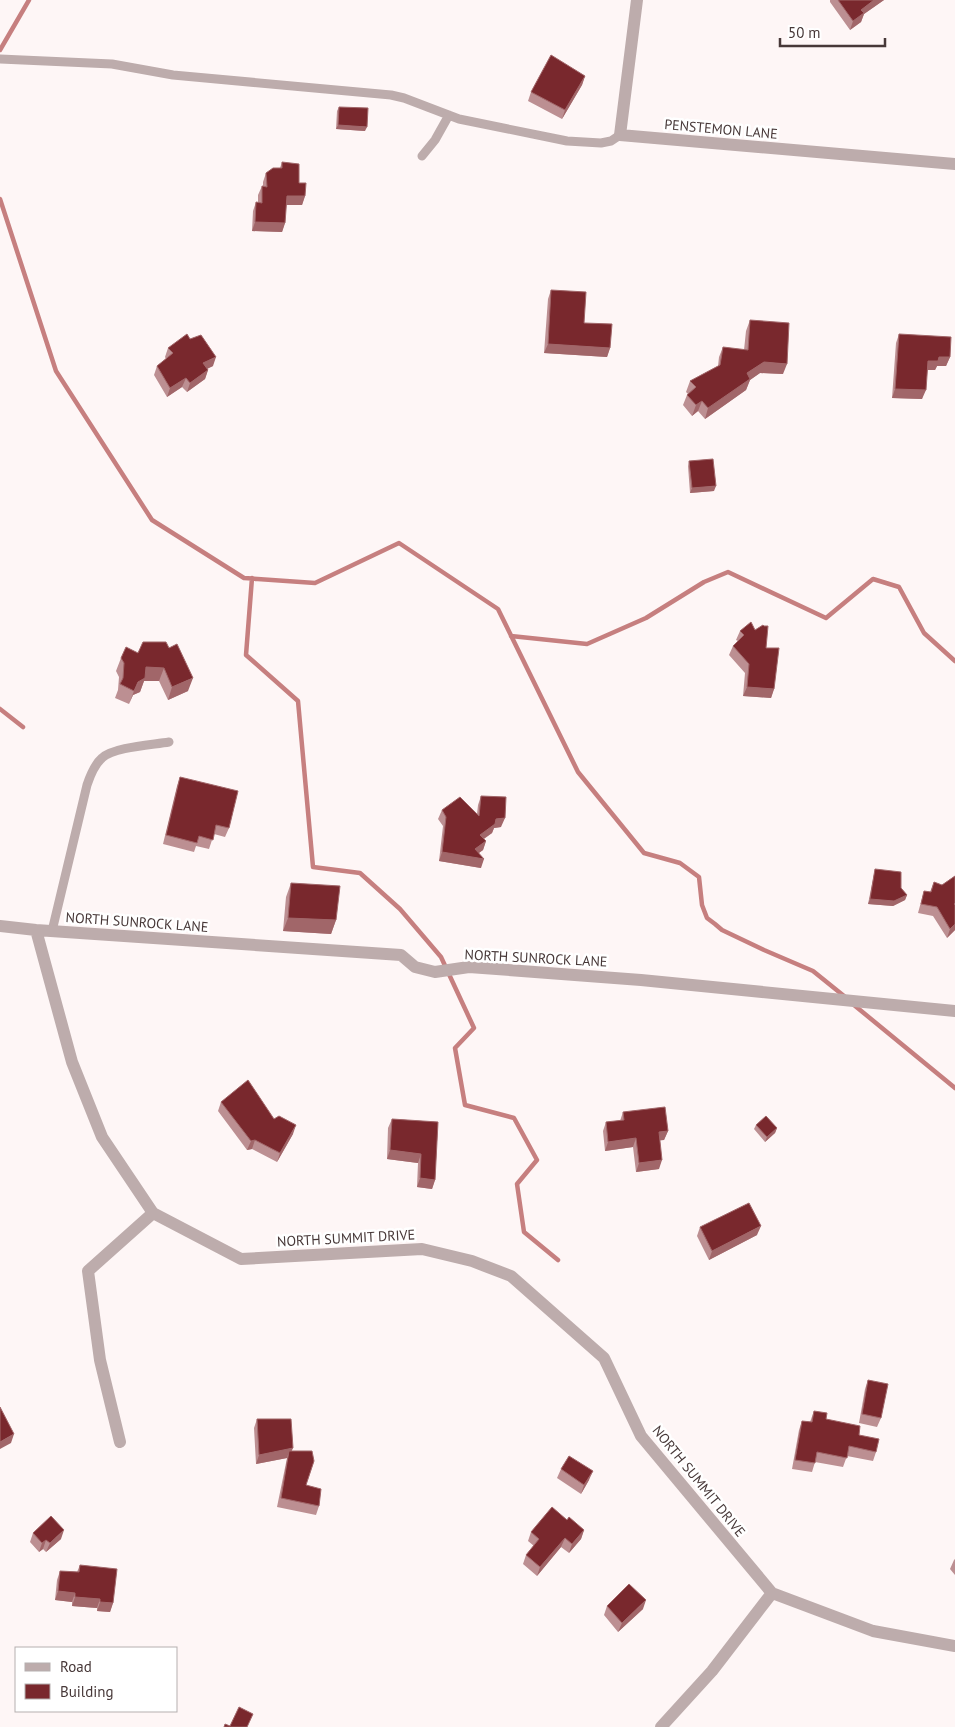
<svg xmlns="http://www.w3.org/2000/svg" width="955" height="1727" font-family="'PT Sans',sans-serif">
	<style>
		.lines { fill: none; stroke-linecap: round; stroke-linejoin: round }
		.stream { stroke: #c67f7f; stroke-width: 4.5 }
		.service { stroke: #bdacac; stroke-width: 9 }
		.minor { stroke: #bdacac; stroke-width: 12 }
		.wall { fill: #bc8f92 }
		.shaded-wall { fill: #a16669 }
		.building { fill: #79282d; stroke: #a16669 }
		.labels { text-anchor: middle; stroke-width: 5; stroke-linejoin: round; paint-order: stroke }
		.street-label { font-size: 14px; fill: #473838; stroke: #fff }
	</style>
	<rect width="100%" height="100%" fill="#fef6f6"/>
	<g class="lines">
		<path class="stream" d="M0 50 29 0
			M0 199 56 371 152 520 244 578 315 583 399 543 498 609 578 772 644 853 680 863 699 877 702 905 707 918 715 924 722 930 764 950 813 971 844 996
			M252 578 246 655 298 701 313 867 360 873 400 909 441 957 474 1028 455 1048 465 1105 514 1118 537 1160 517 1184 524 1232 558 1260
			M511 636 587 644 646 618 704 582 728 572 826 618 873 579 899 587 924 633 955 661
			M0 709 23 727
			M854 1005 955 1088"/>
		<path class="service" d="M0 59 112 64 173 75 391 95 404 98 459 119 567 141 601 143 611 141 620 135
			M422 156 435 140 449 115
			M52 931 87 785C90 776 94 765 102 758 114 747 152 745 169 742"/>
		<path class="minor" d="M637 0 620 135 955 164
			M0 926 36 930 401 955 415 967 435 972 469 967 641 980 955 1011
			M36 930 72 1062 102 1137 153 1213 88 1271 100 1360 120 1442
			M153 1213 241 1259 422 1249 472 1261 511 1276 604 1358 641 1436 772 1593 873 1631 955 1646
			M661 1727 712 1671 772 1593"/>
	</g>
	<path class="wall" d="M830 0H884L864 14 861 22 850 30 830 2Z
		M585 76 582 85 562 119 528 101 531 92Z
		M339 107 365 131 336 129 337 111Z
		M282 162 299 183 305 196 302 205H286L285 223 282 232 252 231 253 211 256 202 258 203V195L262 186H263V182L266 173 280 168Z
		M551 290 610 348 607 357 544 353 548 299Z
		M750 320 783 374 760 373 750 380 746 390 705 419 698 411 692 416 683 405 687 395 688 394 686 392 690 381 718 366 719 357 723 347 744 350 746 331Z
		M899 334 950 357 946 366H937L935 370H927L922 399 892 398 896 343Z
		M190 339 213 366 207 369 208 370 205 379 187 392 182 387 167 397 154 375 157 366 166 359 165 357 168 348Z
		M689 461 714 491 690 493 688 466Z
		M755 630 766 648 774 689 771 698 743 696 745 673 729 655 733 646 738 641 736 640 740 631Z
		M143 642 188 691 168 700 159 681H144L140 692 133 695 129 704 115 698 118 690 119 677 116 671 121 658 138 653Z
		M180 777 229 828 225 837 214 834 209 849 196 846 194 852 163 844 177 786Z
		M481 796 501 827 494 828 492 833 484 839 486 841 483 850 479 853 481 868 439 861 443 826 438 819 442 810 477 814 478 805Z
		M875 869 901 888 907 895 905 900 893 906 868 904Z
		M955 876V930L947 938 933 916 918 913 924 891 930 892 934 882 942 885Z
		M291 883 336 920 331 934 283 931 286 897Z
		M221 1102 274 1119 293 1134 277 1162 252 1149 247 1150 218 1111Z
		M623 1112 668 1131 664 1140H660L659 1169 636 1172 633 1147 605 1151 603 1131 606 1122 620 1121Z
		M392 1119 438 1122 435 1180 432 1189 417 1187 418 1163 387 1159 388 1128Z
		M756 1125 777 1128 775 1133 765 1142 754 1129Z
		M700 1227 757 1235 709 1260 697 1236Z
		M868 1380 881 1418 877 1427 859 1423 865 1389Z
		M814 1411 826 1419 859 1435 876 1452 873 1461 847 1456 843 1467 815 1462 812 1472 792 1469 799 1430 802 1421 810 1422Z
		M257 1419 292 1451 306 1485 319 1506 316 1515 277 1507 287 1458 256 1464 254 1428Z
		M561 1469 589 1480 581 1494 557 1478Z
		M567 1520 584 1530 581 1539 569 1553 561 1547 537 1576 523 1564 526 1555 534 1546 528 1541 531 1532Z
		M33 1533 61 1539 46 1552 43 1549 39 1552 30 1542Z
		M955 1559V1575L950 1569 954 1560Z
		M80 1565 113 1603 110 1612 97 1611V1608L72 1606V1602L55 1600 57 1580 60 1571 77 1572Z
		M607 1606 643 1609 618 1632 604 1615Z"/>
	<path class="shaded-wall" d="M874 0H884L864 14 861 22 850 30 853 21 861 10Z
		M585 76 582 85 562 119 565 110Z
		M338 125 367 127 365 131 336 129Z
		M287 196H305L302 205H283Z
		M255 222 285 223 282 232 252 231Z
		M548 344 610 348 607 357 544 353Z
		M216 357 213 366 200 372 203 363Z
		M939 357H950L946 366H937L935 370H924L928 361Z
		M764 362 787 364 783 374 760 373 750 380 746 390 705 419 708 408 747 373Z
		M208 370 205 379 187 392 190 383Z
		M186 378 182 387 167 397 170 388Z
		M895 389 926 390 922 399 892 398Z
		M702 401 698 411 692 416 696 405Z
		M716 486 714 491 690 493 692 488Z
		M146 667 164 668 159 681H144L140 692 133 695 129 704 134 691Z
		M193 678 188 691 168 700 172 687Z
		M747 687 774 689 771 698 743 696Z
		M505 818 501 827 494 828 492 833 476 844 480 835 496 819Z
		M486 841 483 850 473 857 484 859 481 868 439 861 442 852 475 849Z
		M907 895 905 900 893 906 868 904 870 899Z
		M288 918 336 920 331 934 283 931Z
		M955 924V930L947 938 950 929Z
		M296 1125 293 1134 277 1162 280 1153Z
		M777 1128 775 1133 765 1142 767 1137Z
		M668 1131 664 1140 655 1141 659 1132Z
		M636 1138 633 1147 605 1151 608 1142Z
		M255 1140 252 1149 247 1150 251 1141Z
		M390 1150 421 1154 418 1163 387 1159Z
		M662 1160 659 1169 636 1172 639 1163Z
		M420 1178 435 1180 432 1189 417 1187Z
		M761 1226 757 1235 709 1260 712 1251Z
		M14 1434 11 1443 0 1449V1442Z
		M293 1448 289 1457V1451L287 1458 256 1464 259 1455Z
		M593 1471 589 1480 581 1494 584 1485Z
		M64 1530 61 1539 46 1552 50 1543Z
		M584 1530 581 1539 569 1553 572 1544Z
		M565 1538 561 1547 537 1576 540 1567Z
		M46 1540 43 1549 39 1552 42 1543Z
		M58 1591 75 1593 72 1602 55 1600Z
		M75 1597 100 1599 97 1608 72 1606Z
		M646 1600 643 1609 618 1632 622 1623Z
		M100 1602 113 1603 110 1612 97 1611Z"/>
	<path class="building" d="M838 0H874L861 10 864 13 853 21Z
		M551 55 585 76 565 110 531 92Z
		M339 107 368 108 367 127 338 125Z
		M282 162 299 164V183H306L305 196H287L285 223 255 222 256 202 262 203V186L267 187 266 173 273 168H282Z
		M551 290 586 292 584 323 612 324 610 348 548 344Z
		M750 320 789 323 787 364 764 362 747 373 750 379 708 408 702 401 696 405 687 395 696 387 690 381 720 365 723 347 748 350Z
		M187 334 190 339 201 335 216 357 203 363 208 370 190 383 186 378 170 388 157 366 173 353 168 348Z
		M899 334 951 337 950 357H939L938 361H928L926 390 895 389Z
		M713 459 716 486 692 488 689 461Z
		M751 622 755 630 763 625 764 626H768L766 648H779L774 689 747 687 749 664 733 646 744 635 740 631Z
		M143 642H166L169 648 177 644 193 678 172 687 164 668 146 667 145 678 138 682 134 691 120 684 123 678 124 663 121 658 126 647 138 653Z
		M180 777 238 791 229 828 216 825 213 840 199 836 197 843 166 835Z
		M481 796 506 797 505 818 496 819 495 824 480 835 486 841 475 849 484 859 442 852 446 817 442 810 460 797 479 816Z
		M875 869 901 872V888L907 895 894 901 870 899Z
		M955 876V903L954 904 955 905V924L950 929 937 907 921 904 924 891 931 892 934 882 942 885Z
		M291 883 340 886 336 920 288 918Z
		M248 1080 274 1119 279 1116 296 1125 280 1153 255 1140 251 1141 221 1102Z
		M665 1107 668 1131 659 1132 662 1160 639 1163 636 1138 608 1142 606 1122 624 1120 623 1112Z
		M766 1116 777 1128 767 1137 756 1125Z
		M392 1119 438 1122 435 1180 420 1178 421 1154 390 1150Z
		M749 1203 761 1226 712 1251 700 1227Z
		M868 1380 888 1384 881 1418 862 1414Z
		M0 1407 14 1434 0 1442Z
		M814 1411 827 1413 826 1419 860 1426 859 1435 879 1439 876 1452 849 1446 847 1458 817 1452 815 1463 795 1460 802 1421 812 1422Z
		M257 1419H291L293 1448 259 1455Z
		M289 1451H312L314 1461 306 1485 321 1489 319 1506 281 1498Z
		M569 1456 593 1471 584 1485 561 1469Z
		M552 1507 567 1520 569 1517 584 1530 572 1544 565 1538 540 1567 526 1555 539 1539 531 1532Z
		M51 1516 64 1530 50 1543 46 1540 42 1543 33 1533Z
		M80 1565 117 1569 113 1603 100 1602V1599L75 1597V1593L58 1591 60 1571 79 1572Z
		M629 1584 646 1600 622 1623 607 1606Z
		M239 1707 253 1714 247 1727H224L225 1724 230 1726Z"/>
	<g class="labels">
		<g class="street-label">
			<text transform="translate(721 129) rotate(5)" y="5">PENSTEMON LANE</text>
			<text transform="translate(137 922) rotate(4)" y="5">NORTH SUNROCK LANE</text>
			<text transform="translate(536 958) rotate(3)" y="5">NORTH SUNROCK LANE</text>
			<text transform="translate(346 1238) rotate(-3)" y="5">NORTH SUMMIT DRIVE</text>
			<text transform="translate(699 1481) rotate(51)" y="5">NORTH SUMMIT DRIVE</text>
		</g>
	</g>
	<rect x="15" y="1647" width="162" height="65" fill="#ffffff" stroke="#b5afaf"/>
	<rect x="25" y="1663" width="25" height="8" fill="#bdacac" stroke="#b5afaf"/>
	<text x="60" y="1672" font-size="15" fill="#473838">Road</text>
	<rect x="25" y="1684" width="25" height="15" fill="#79282d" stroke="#b5afaf"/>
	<text x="60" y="1697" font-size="15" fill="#473838">Building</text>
	<path d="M780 38v8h105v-8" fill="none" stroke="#473838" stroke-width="2.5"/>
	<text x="788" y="38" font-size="15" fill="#473838" stroke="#ffffff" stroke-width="4" paint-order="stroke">50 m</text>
</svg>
